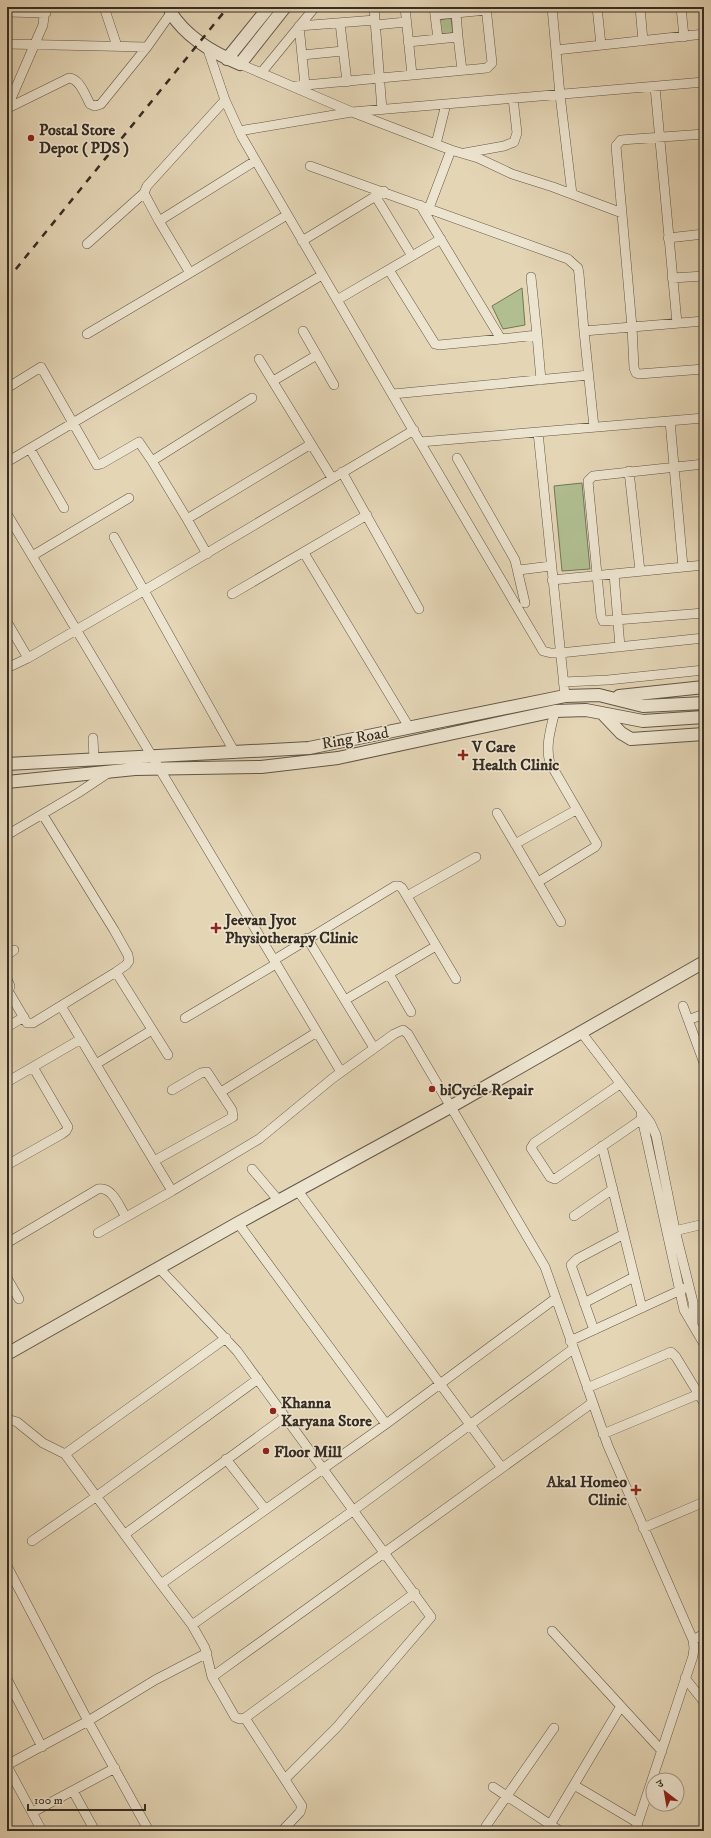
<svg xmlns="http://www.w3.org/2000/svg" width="711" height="1838" font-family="'IM FELL DW Pica','Noto Serif Devanagari',serif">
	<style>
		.green { fill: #b0be90; stroke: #74765a }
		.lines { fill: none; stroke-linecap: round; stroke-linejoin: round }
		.minor-casing { stroke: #625748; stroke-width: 10 }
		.tertiary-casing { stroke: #625748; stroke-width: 14 }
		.minor { stroke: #ede4cf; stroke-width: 9 }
		.tertiary { stroke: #ede4cf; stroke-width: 12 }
		.rail { stroke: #372d23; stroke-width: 2.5; stroke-dasharray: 7 7; stroke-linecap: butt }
		.poi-dot { fill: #8f2418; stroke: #ede4cf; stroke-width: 1.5 }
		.labels { text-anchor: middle; stroke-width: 3; stroke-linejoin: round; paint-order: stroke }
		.poi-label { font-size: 16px; font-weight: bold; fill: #372d23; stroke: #ede4cf; text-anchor: start }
		.street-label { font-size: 16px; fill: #372d23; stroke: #ede4cf }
	</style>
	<rect width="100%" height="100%" fill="#e4d5b5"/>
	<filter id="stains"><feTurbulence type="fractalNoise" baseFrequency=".005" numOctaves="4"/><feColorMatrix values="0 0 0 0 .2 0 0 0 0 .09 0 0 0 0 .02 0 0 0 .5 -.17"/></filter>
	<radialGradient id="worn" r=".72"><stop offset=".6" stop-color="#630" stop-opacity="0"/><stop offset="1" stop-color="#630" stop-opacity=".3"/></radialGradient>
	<path class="green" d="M451 18 453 33 441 34 439 20Z
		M522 288 525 325 503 329 492 306Z
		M582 483 590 569 562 571 554 486Z"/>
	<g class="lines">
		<defs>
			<path id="minor" d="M104 7 117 46
				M374 7 382 110
				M405 7 412 75
				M434 7 435 15 487 10
				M552 7 560 95 572 194
				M597 7 601 45
				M640 7 643 41
				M681 7 684 37
				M7 12 46 13
				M340 23 347 82
				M375 25 406 22
				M458 37 462 70
				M438 39 458 37 456 13
				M408 42 438 39 435 15
				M7 44 147 47
				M208 50 225 100 242 137 420 442 704 418
				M556 50 704 34
				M302 55 343 51
				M240 64 352 112 704 82
				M261 73 315 7
				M305 85 299 26 375 20
				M295 86 487 68 492 63 486 7
				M655 87 677 323
				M225 100 147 186 144 193 159 221 255 161
				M7 108 43 25 45 7
				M8 108 69 78C80 79 85 95 90 104L95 106 101 104 147 47 171 13
				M239 131 352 112 451 150 429 208
				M704 134 621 140 616 146 632 327 634 368 636 373 639 374 704 369
				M436 144 446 104
				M451 150 478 158 512 174 553 187 622 213
				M465 153 504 146 514 142 517 133 513 98
				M310 166 568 259 578 268 579 274 584 331
				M376 197 412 256
				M159 221 190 273 287 215
				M668 238 704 234
				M302 241 384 191
				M87 244 144 193
				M389 270 435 344 439 345 501 339 420 205
				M672 278 704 276
				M337 300 441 239
				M303 331 334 385
				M87 334 190 273
				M537 335 541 380
				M501 339 537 335 531 277
				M259 359 332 478
				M273 381 317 355
				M7 388 41 367 97 465 101 464 139 442 152 461
				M393 394 589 375
				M670 421 683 567
				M594 427 584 331 704 321
				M538 432 565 696
				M420 442 543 651 551 653H560L704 638
				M30 449 64 508
				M457 458 515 560 525 603
				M7 462 322 275
				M704 464 593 476 588 481 601 616 603 621 704 613
				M629 471 640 571
				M342 472 419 609
				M7 514 341 1072
				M187 519 152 461 252 398
				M114 537 235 753
				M304 553 409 727
				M207 554 187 519 311 444
				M32 556 129 498
				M519 570 551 566
				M614 574 620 647
				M552 580 704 565
				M232 594 367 515
				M7 622 28 658
				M7 668 28 658 145 590 414 430
				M563 682 608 680 704 670
				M93 738 94 759
				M497 813 561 922
				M7 835 78 793 108 773
				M515 844 576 810
				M538 882 595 847 597 844 550 763C545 746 551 728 555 711
				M407 896 476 857
				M307 938 374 1048
				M7 955 14 950
				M274 960 395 886H399L402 888 456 979
				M116 972 168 1055
				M389 974 411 1012
				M7 979 10 986 8 993
				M7 993 10 994 27 1023H33L116 972 126 965 129 961 128 955 114 930 43 815
				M345 1000 436 946
				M61 1006 172 1191 259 1139 333 1078 394 1034 403 1030 408 1034 545 1267 608 1446 693 1640 694 1648 693 1656 635 1831
				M683 1006 704 1063
				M185 1018 276 964
				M688 1020 704 1014
				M7 1027 24 1017
				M581 1032 650 1122 656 1135 675 1230 693 1302V1323
				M96 1064 152 1030
				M7 1082 81 1039
				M620 1084 534 1143 531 1148 550 1177 555 1179 642 1119
				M221 1092 317 1032
				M641 1114 684 1310 704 1344
				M602 1146 642 1308
				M154 1161 233 1117 232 1110 207 1072 201 1073 172 1090
				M7 1165 62 1134 66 1131 68 1127 33 1067
				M252 1169 279 1201
				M298 1191 502 1468
				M574 1216 613 1189
				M238 1223 386 1424
				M670 1232 704 1224
				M98 1233 172 1191
				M7 1243 98 1189C112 1186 119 1206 126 1217
				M159 1268 237 1351 431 1617 337 1727 285 1779
				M7 1278 19 1299
				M556 1298 386 1424 161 1584 192 1625 354 1510 573 1349
				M584 1303 634 1277
				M594 1330 571 1265 577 1259 624 1234
				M570 1341 685 1288
				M587 1388 671 1352 676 1357 704 1403
				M7 1419 17 1422 43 1443 65 1454 226 1338
				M603 1434 699 1394
				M65 1454 161 1584
				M226 1459 265 1509
				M643 1528 704 1502
				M125 1534 285 1417
				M32 1541 97 1496 258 1379
				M7 1566 88 1721 149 1831
				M192 1625 205 1648 212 1677 592 1403
				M552 1631 662 1751
				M693 1640 704 1634
				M212 1677 235 1717 240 1719 245 1718
				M685 1678 704 1702
				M7 1679 42 1747
				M7 1765 88 1721 155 1680 207 1653
				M7 1766 42 1831
				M574 1785 638 1823
				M493 1787 560 1831
				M73 1791 95 1831
				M33 1812 115 1768
				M550 1825 621 1706
				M486 1826 554 1728
				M282 1831 300 1812 302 1806 245 1718 415 1593
				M703 1831 704 1830"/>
			<path id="tertiary" d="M171 7V13C187 38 213 53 240 64L285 7
				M227 59 269 7
				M619 696 704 687
				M603 714 621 733 631 739 704 734
				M7 764 309 748 565 696 599 695 643 706 704 703
				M7 782 135 769 261 767 338 758 555 711 586 710 643 721 704 717
				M7 1354 238 1223 452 1106 704 962"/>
		</defs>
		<use href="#minor" class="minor-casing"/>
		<use href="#tertiary" class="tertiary-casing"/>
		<use href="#minor" class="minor"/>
		<use href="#tertiary" class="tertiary"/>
		<path class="rail" d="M7 280 228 7"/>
	</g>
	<g class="poi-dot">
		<circle cx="31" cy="138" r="4"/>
		<path d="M461 749h4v4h4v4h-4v4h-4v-4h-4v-4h4z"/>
		<path d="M214 922h4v4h4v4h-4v4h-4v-4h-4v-4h4z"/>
		<circle cx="432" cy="1089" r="4"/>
		<circle cx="273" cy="1411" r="4"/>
		<circle cx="266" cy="1451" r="4"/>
		<path d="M634 1484h4v4h4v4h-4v4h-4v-4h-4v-4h4z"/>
	</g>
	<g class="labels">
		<g class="poi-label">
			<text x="39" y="135">Postal Store<tspan x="39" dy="18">Depot ( PDS )</tspan></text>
			<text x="472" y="752">V Care<tspan x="472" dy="18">Health Clinic</tspan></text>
			<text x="225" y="925">Jeevan Jyot<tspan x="225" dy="18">Physiotherapy Clinic</tspan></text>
			<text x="440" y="1095">biCycle Repair</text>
			<text x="281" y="1408">Khanna<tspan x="281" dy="18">Karyana Store</tspan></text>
			<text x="274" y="1457">Floor Mill</text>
			<text x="627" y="1487" text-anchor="end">Akal Homeo<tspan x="627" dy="18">Clinic</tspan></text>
		</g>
		<g class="street-label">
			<text transform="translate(355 737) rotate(-10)" y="6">Ring Road</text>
		</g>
	</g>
	<rect width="711" height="1838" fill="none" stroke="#e4d5b5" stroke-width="24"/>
	<rect x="8" y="8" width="695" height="1822" fill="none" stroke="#372d23" stroke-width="2"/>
	<rect x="12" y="12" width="687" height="1814" fill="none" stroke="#372d23"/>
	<g transform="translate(665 1792) rotate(329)"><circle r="19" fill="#ede4cf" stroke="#a49b8a"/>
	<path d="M0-3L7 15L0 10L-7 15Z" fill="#8f2418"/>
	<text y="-6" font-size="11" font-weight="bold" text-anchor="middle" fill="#372d23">उ</text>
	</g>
	<path d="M28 1804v6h117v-6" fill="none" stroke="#372d23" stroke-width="2"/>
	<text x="34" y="1804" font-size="12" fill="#372d23" stroke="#ede4cf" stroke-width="3" paint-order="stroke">100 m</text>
	<rect width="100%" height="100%" filter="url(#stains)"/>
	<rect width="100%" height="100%" fill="url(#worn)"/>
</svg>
